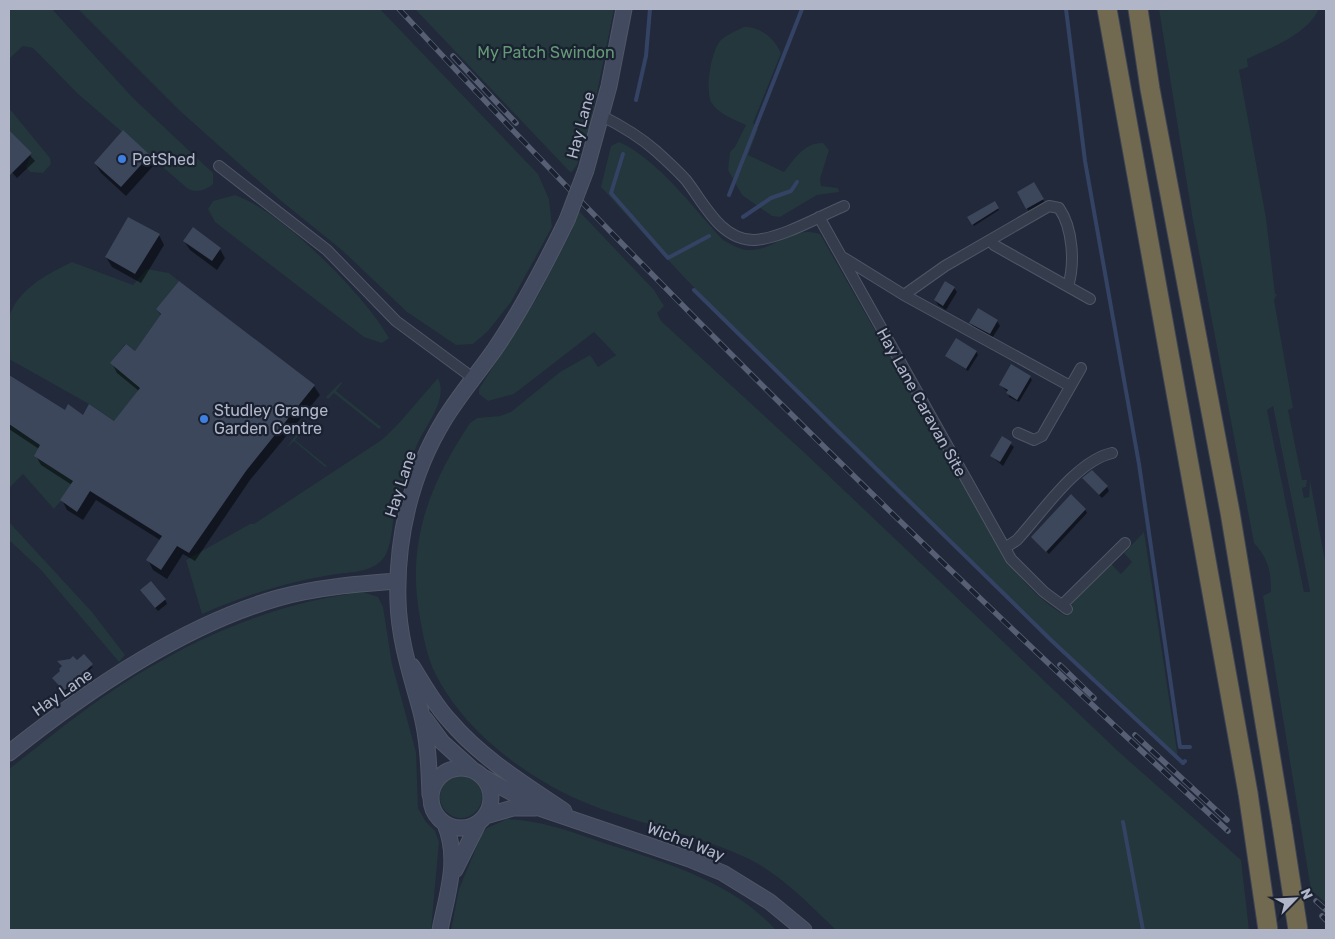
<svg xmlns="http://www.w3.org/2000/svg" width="1335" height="939" font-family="Rubik,sans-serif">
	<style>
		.green { fill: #23373c; fill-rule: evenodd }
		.shadow { fill: #0007 }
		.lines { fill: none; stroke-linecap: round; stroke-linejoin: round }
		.stream { stroke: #344264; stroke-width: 4 }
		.building { fill: #3d475b }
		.street-casing { stroke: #505666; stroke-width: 12 }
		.secondary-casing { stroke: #505666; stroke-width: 17 }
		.highway-casing { stroke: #3d4353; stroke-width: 21 }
		.street { stroke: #353c4c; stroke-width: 10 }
		.secondary { stroke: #424a5f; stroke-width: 15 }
		.highway { stroke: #726951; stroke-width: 19 }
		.rail-casing { stroke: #565f73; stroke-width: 5.5 }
		.rail { stroke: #1a2130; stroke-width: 4; stroke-dasharray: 11; stroke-linecap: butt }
		.secondary-bridge-casing { stroke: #505666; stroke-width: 17; stroke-linecap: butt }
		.highway-bridge-casing { stroke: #3d4353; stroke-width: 21; stroke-linecap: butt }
		.secondary-bridge { stroke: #424a5f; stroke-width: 15 }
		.highway-bridge { stroke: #726951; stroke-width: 19 }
		.shop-dot { fill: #3f7fe0; stroke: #1a2130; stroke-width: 2 }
		.labels { text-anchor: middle; stroke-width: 4.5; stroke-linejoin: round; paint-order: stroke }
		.park-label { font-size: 16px; fill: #659a77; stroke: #1a2130 }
		.street-label { font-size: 16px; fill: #b0b6c8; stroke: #1a2130 }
		.poi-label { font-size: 16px; fill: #b0b6c8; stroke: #1a2130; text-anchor: start }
	</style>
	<rect width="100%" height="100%" fill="#21293b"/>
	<path class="green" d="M9 9H52L133 98 213 173V184C206 190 195 194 187 188L77 93 33 48 23 46 9 59Z
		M78 9H380L538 174 549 199 552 227 511 302 488 331 473 344 456 345 407 312 343 251 280 200 180 111Z
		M415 9H614L591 122 577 165 571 173Z
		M1159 9H1319C1306 35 1273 47 1247 59L1248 67 1239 70 1266 218 1275 294H1277L1274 300 1293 408 1288 410 1302 480H1307L1306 487 1302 488 1304 498 1309 497 1310 480 1326 566V903L1311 890 1263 596 1271 592C1271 570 1268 559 1254 543L1192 215ZM1273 406 1309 586 1310 592H1304L1267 410Z
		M744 27C761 27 773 37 781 53L753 123 758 129 748 155 784 172C794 159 805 142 823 143L829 150 820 179 821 186 838 188 839 192 817 195 780 217 772 216 742 195 728 170 730 152 735 147 746 125C735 120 718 114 711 102 705 89 711 52 720 41 726 35 736 31 744 27Z
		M9 108 50 158 51 164 43 173 30 172 26 167 32 153 9 130Z
		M619 142C658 159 694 209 723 240 731 244 740 250 749 250 778 250 787 225 820 234L1003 555C1020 579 1040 601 1066 616L1073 607 1071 602 1110 563 1121 574 1132 562 1124 553 1144 532 1178 758C979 574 782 388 601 187L611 146Z
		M235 195C281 211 365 295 389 338L382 343 364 337 215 222 208 209 213 201Z
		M579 211 654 290 664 306 657 313 661 321 807 455 1119 752 1241 860 1249 930H836C811 906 780 874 749 859 699 835 642 825 591 805 530 781 465 733 435 673 427 657 423 636 420 618 406 543 429 485 470 423L477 418 500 416 511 412 560 372 590 355 598 367 616 355 594 332 514 394 488 401 479 394V389L538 296 572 230Z
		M72 262 133 285 147 269 169 273 179 281 156 309 161 314 135 351 125 344 111 363 140 388 116 422 89 404 9 359C9 347 5 329 9 317 18 289 47 274 72 262Z
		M438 378C449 400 424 427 416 447 408 466 401 485 396 504 392 520 393 542 385 556 375 572 353 572 337 574 290 581 245 595 202 614L186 560 250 524H254L383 439 399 423Z
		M341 382 342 383 336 391 381 427 379 429 334 393 328 399 326 397Z
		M9 424 40 445 76 483 54 509 23 474 9 488Z
		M299 431 301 433 295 440 327 466 325 467 294 441 286 448Z
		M9 522 92 612 125 655 119 662 41 570 9 540Z
		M363 592 378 597 383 607 392 664 416 752 418 808 426 822 435 831 439 842 431 930H9V769C44 742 78 713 115 689 191 639 272 603 363 592Z
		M440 797a21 21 0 1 1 42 0a21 21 0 1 1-42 0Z
		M507 819C541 820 575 833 607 844 668 863 732 882 776 930H451L459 889 482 834 487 828Z"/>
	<path class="shadow" d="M9 132 35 161 17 178 9 169Z
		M149 156 154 165 126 196 101 173 95 163Z
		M1034 184 1045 203 1029 212 1019 192Z
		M994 202 999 210 974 226 968 217Z
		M159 235 164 245 141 283 112 267 106 257Z
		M184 241 220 249 225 258 217 270 190 250Z
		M179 282 314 386 320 395 250 480 195 561 183 554 167 579 153 570 148 560 160 540 96 500 83 520 67 510 62 500 72 485 41 465 36 456 39 449 9 429V377L65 412 114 422 139 391 117 373 112 363 135 353 161 316 157 309Z
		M954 288 957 292 946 310 938 305 935 300Z
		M997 321 1000 326 992 338 973 327 970 323Z
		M976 351 978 355 968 371 947 356Z
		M1030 377 1032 380 1019 402 1009 397 1008 392 1000 385Z
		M1002 437 1014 447 1003 466 991 456Z
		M1083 479 1107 487 1109 491 1102 498Z
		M1085 509 1087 513 1049 554 1032 537Z
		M144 595 165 599 167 604 158 611Z
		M76 662 93 667 65 692 55 680Z"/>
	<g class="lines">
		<path class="stream" d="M1066 9 1085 161 1139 464 1180 747H1190
			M636 100 646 56 650 9
			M623 154 611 193 668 258 709 236
			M729 195 802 9
			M743 217 771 198 791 191 797 182
			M694 290 1052 641 1183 763 1185 761
			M1123 822 1143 930"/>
	</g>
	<path class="building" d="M9 130 32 153 9 176Z
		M123 130 150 155 121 187 94 163Z
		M1034 182 1044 199 1026 209 1017 192Z
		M995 201 999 208 972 225 967 217Z
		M128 217 160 234 135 274 105 257Z
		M193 227 221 248 212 261 183 241Z
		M179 281 315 385 246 471 189 553 177 546 161 570 146 560 162 536 90 491 77 512 60 500 73 481 34 456 40 445 9 424V375L65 410 68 404 83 415 89 404 114 421 140 388 110 363 126 344 135 351 161 314 156 309Z
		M945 281 955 287 943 306 934 300Z
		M978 308 998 320 990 334 969 323Z
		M956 338 977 351 966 369 945 356Z
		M1011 364 1031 376 1017 400 1006 393 1008 390 999 385Z
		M1002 436 1012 442 1000 462 990 456Z
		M1092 470 1108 486 1099 495 1082 478Z
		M1071 494 1086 509 1046 552 1031 537Z
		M151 581 166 599 155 608 140 590Z
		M84 654 93 664 64 691 52 678 60 671 59 669 62 666 57 661 70 659 73 656 77 660Z"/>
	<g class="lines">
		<defs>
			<path id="street" d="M602 116C622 126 639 136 656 151 666 160 677 170 686 180 704 203 721 241 755 240 782 238 818 217 844 206
				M219 166 327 250 396 321 473 378
				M819 217 1011 559 1044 592 1067 609
				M990 240 994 245 1090 299
				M844 258 904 295 1070 386
				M904 295 945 266 1049 206 1059 208C1073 228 1075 264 1068 286
				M1018 433 1034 440 1042 436 1081 368
				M1005 548 1017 540C1042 513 1076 461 1112 453
				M1062 605 1125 543"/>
			<path id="secondary" d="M586 170 609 86 624 9
				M412 666C424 685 434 704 449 720 480 757 524 784 564 811
				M425 719 442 742 473 770
				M9 753C85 692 183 625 278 598 317 587 358 584 398 581
				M431 798a30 30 0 1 1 60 0a30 30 0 1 1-60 0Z
				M481 776 542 809 689 859 723 873 770 902 804 930
				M430 795C429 767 428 739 421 712 411 675 399 640 398 601 396 538 411 474 444 420 460 394 480 371 497 346 524 306 546 263 567 220
				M485 816 513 808H536
				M455 870 479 822
				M440 930C447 894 460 860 445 824"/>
			<path id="highway" d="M1107 9 1248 793
				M1138 9 1150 89 1230 512 1282 826"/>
		</defs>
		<use href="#street" class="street-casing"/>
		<use href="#secondary" class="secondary-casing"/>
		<use href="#highway" class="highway-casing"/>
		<use href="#street" class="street"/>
		<use href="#secondary" class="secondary"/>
		<use href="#highway" class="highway"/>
		<defs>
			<path id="rail" d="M399 9C664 295 941 567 1228 831
				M453 56 516 123
				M1060 665 1094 698
				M1135 735 1227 820
				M1316 901 1326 910
				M1322 916 1326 920"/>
		</defs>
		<use href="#rail" class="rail-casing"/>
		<use href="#rail" class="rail"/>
		<defs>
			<path id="secondary-bridge" d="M567 220 586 170"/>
			<path id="highway-bridge" d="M1248 793 1268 930
				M1282 826 1298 930"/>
		</defs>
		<use href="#secondary-bridge" class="secondary-bridge-casing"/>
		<use href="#highway-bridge" class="highway-bridge-casing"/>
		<use href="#secondary-bridge" class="secondary-bridge"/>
		<use href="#highway-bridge" class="highway-bridge"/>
	</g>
	<g class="shop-dot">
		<circle cx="122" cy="159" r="5"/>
		<circle cx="204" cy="419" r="5"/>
	</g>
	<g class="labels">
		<g class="park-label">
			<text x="546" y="58">My Patch Swindon</text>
		</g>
		<g class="street-label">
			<text transform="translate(580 125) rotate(-75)" y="6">Hay Lane</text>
			<text transform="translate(922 402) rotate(61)" y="6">Hay Lane Caravan Site</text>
			<text transform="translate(400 484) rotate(-72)" y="6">Hay Lane</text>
			<text transform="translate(62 692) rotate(-35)" y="6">Hay Lane</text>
			<text transform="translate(686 841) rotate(21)" y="6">Wichel Way</text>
		</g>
		<g class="poi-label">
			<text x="132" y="165">PetShed</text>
			<text x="214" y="416">Studley Grange<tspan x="214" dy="18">Garden Centre</tspan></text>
		</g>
	</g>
	<rect width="1335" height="939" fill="none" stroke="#b0b6c8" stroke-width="20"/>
	<g transform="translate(1295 899) rotate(66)" stroke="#1a2130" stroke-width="4" paint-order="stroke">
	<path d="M0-4L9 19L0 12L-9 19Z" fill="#b0b6c8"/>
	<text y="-8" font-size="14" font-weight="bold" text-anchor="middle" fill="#b0b6c8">N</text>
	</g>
</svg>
